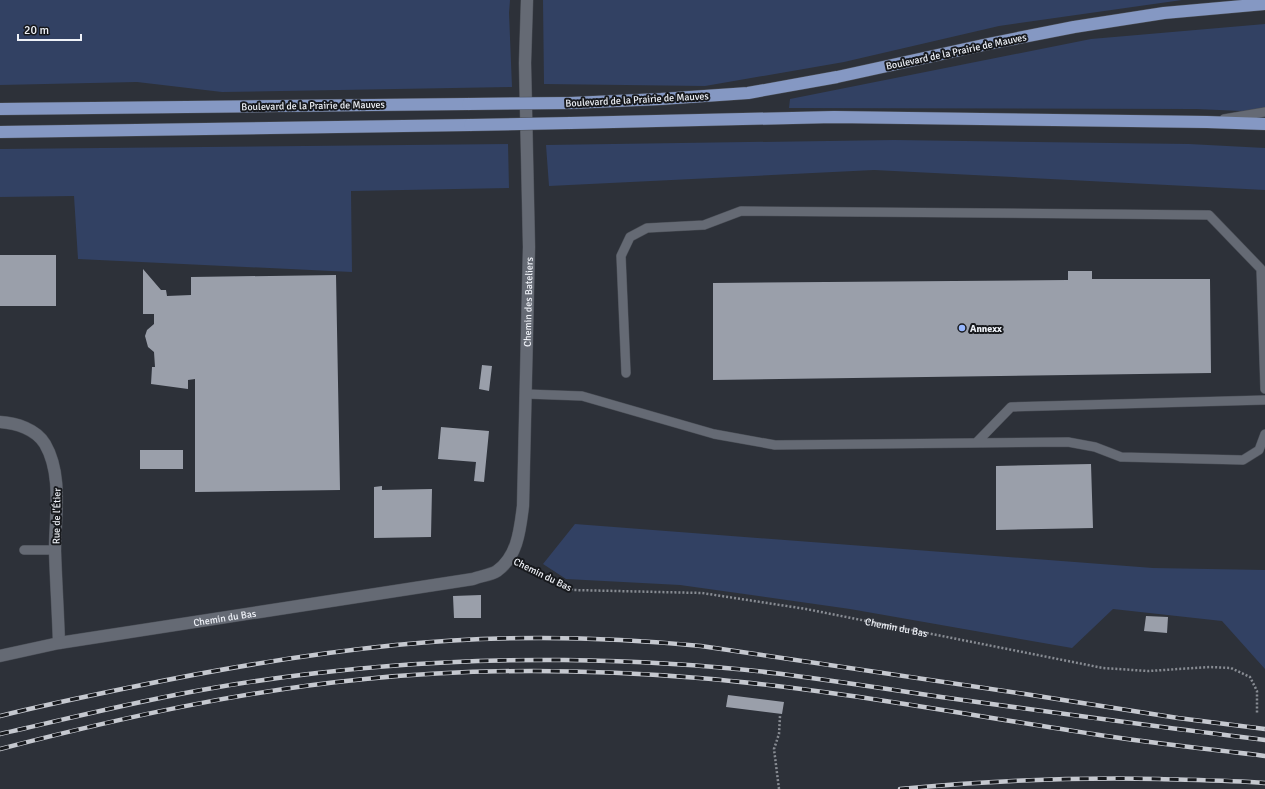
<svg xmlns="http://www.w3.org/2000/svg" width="1265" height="789" font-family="Signika,sans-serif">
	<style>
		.green { fill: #324163 }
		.building { fill: #9a9faa }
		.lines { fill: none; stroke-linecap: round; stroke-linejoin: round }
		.lane-casing { stroke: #494d55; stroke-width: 10 }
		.street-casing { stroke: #494d55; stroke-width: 13 }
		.primary-casing { stroke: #494d55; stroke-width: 13 }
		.path { stroke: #888c93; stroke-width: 2.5; stroke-dasharray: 2 2; stroke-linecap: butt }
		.lane { stroke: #656a74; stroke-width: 9 }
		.street { stroke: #656a74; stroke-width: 12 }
		.primary { stroke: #8598c3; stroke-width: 12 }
		.rail-casing { stroke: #c5c8cf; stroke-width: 4.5 }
		.rail { stroke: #17191d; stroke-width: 3; stroke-dasharray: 9; stroke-linecap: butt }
		.primary-bridge-casing { stroke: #494d55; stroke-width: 13; stroke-linecap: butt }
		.primary-bridge { stroke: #8598c3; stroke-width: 12 }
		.poi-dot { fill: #96b6fd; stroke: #17191d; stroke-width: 1.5 }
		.labels { text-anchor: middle; stroke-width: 4; stroke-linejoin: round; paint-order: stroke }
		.street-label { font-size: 10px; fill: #eff2f8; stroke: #17191d }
		.poi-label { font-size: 10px; font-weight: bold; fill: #eff2f8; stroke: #17191d; text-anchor: start }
	</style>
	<rect width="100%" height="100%" fill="#2d3139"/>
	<path class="green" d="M0 0H510L509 13 512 87 222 92 137 82 0 85Z
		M543 0H1182L999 26 844 62 705 86 544 84Z
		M1265 24V112L1196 109 789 108 790 99 1091 39Z
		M894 140 1189 144 1265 148V190L874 170 549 186 546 145Z
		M508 144 509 188 351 191 352 272 78 259 74 196 0 197V149Z
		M575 524 1153 568 1265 570V669L1222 621 1113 609 1072 648 850 609 680 585 566 579 543 564Z"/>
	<path class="building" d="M0 255H56V306H0Z
		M143 269 161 290H166L167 296 191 295V277L336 275 340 490 195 492V379L188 380V389L151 384 152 367H155L154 352 148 347 145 336 147 330 154 324V314H143Z
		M1068 271H1092V279H1210L1211 373 713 380V283L1068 280Z
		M482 365 492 366 489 391 479 389Z
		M441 427 489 431 484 482 474 481 476 462 438 459Z
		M140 450H183V469H140Z
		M1091 464 1093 528 996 530V466Z
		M382 486V490L432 489 431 537 374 538V487Z
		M481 595V618H454L453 596Z
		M1146 616 1168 617 1167 633 1144 631Z
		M728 695 784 702 782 714 726 707Z"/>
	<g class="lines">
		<defs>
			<path id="lane" d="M1224 119 1265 112
				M626 373 621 256 630 237 647 228 704 225 741 211 1209 215 1261 269 1265 389
				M526 394 582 396 714 434 775 445 1068 442 1095 447 1121 457 1243 460 1259 450 1265 434
				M976 443 1011 407 1265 400
				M24 550H55"/>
			<g id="street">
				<path d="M0 422C16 423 36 429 45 444 63 475 55 516 55 551 56 582 58 612 59 643"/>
				<path id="s2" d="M0 656 59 643 473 579C480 576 491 575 497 571 518 556 520 529 523 506L529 247 525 63 527 0"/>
			</g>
			<path id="primary" d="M571 103 661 99 748 93 837 77 988 44 1074 27 1164 13 1265 4
				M0 109 468 104
				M570 123 834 117 1207 122 1265 124
				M0 132 470 125"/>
		</defs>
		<use href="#lane" class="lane-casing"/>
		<use href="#street" class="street-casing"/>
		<use href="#primary" class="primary-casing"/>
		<g class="path">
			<path id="s1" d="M524 566 573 590 702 593 806 609 1103 668 1148 671 1210 667 1231 668 1250 677 1257 691V713"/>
			<path d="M779 789 774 749 779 734 780 716"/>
		</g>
		<use href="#lane" class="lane"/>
		<use href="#street" class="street"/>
		<use href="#primary" class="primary"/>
		<defs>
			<path id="rail" d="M0 716C44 705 88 696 132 687 219 669 307 654 396 645 497 635 600 636 701 646L1025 694 1178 718 1265 729
				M0 734C71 718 141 700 213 688 329 668 447 659 564 660 637 661 710 665 782 674 835 681 888 689 941 697 1049 712 1157 727 1265 740
				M0 749C120 718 242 691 365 679 476 668 589 669 699 678 831 689 962 714 1093 734 1150 743 1208 749 1265 756
				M900 789C986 781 1072 777 1159 779 1194 780 1230 780 1265 783"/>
		</defs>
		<use href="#rail" class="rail-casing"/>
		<use href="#rail" class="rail"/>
		<defs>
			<path id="primary-bridge" d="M468 104 571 103
				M470 125 570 123"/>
		</defs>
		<use href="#primary-bridge" class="primary-bridge-casing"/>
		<use href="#primary-bridge" class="primary-bridge"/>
	</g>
	<circle class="poi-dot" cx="962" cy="328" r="4"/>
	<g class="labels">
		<g class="street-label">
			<text transform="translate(956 51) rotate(-12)" y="4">Boulevard de la Prairie de Mauves</text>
			<text transform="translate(637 99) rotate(-3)" y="4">Boulevard de la Prairie de Mauves</text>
			<text transform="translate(313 105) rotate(-1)" y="4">Boulevard de la Prairie de Mauves</text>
			<text dy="4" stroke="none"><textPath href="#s2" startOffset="781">Chemin des Bateliers</textPath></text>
			<text transform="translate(56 516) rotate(-89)" y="4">Rue de l'Étier</text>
			<text transform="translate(543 574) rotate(26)" y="4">Chemin du Bas</text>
			<text dy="4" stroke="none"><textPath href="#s2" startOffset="228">Chemin du Bas</textPath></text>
			<text dy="4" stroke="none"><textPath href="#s1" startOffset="381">Chemin du Bas</textPath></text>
		</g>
		<g class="poi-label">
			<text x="970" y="332">Annexx</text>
		</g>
	</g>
	<path d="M18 34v6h63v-6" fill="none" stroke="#eff2f8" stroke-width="2"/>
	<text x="24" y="34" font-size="12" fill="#eff2f8" stroke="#17191d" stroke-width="3" paint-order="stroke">20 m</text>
</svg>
